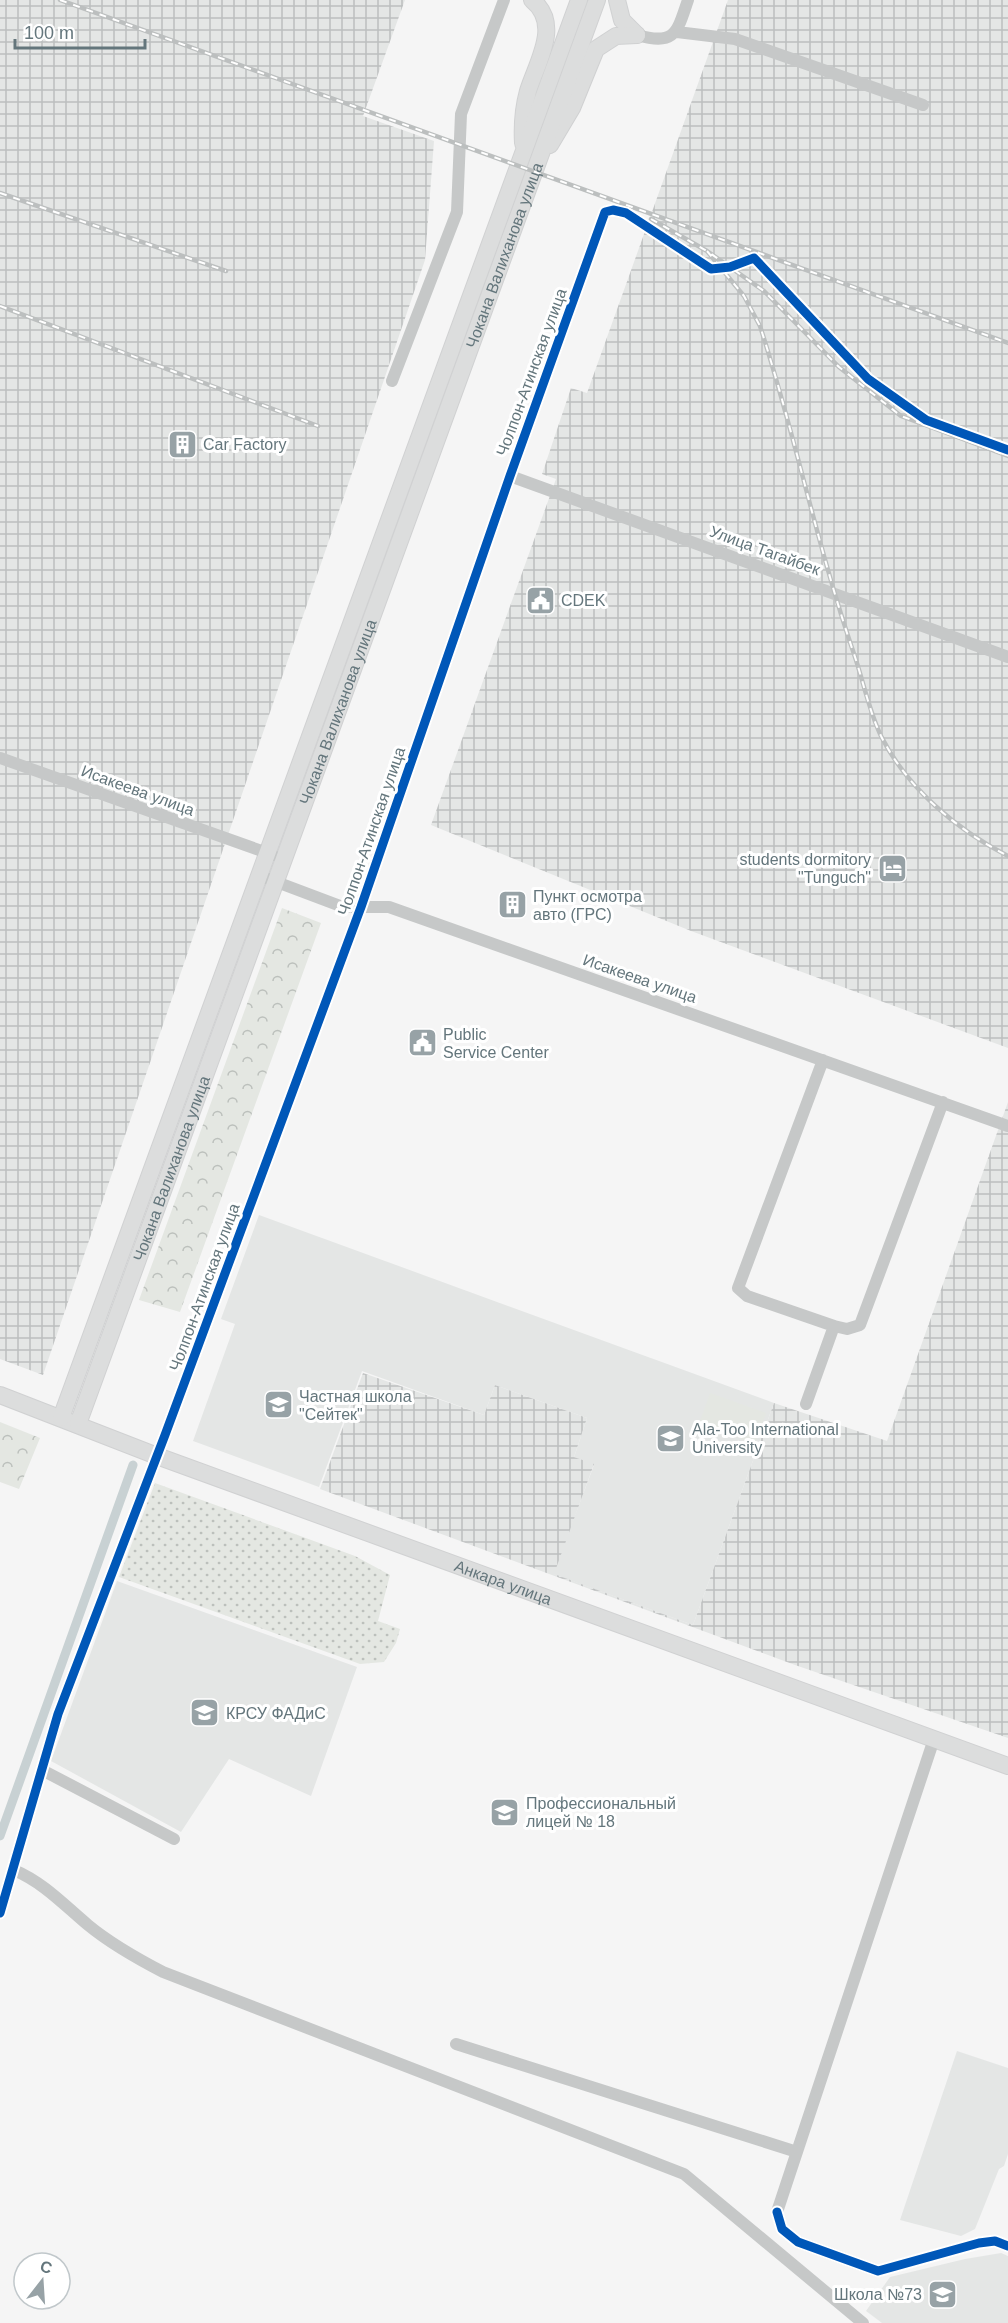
<svg xmlns="http://www.w3.org/2000/svg" width="1008" height="2323" font-family="Arial,sans-serif">
	<style>
		.built { fill: #e4e6e5 }
		.industrial { fill: url(#industrial-grid) }
		.grass { fill: url(#grass-dots) }
		.forest { fill: url(#forest-crowns) }
		.pitch { fill: #e4e7e2 }
		.lines { fill: none; stroke-linecap: round; stroke-linejoin: round }
		.canal { stroke: #c8d1d3; stroke-width: 9 }
		.major-casing { stroke: #d0d1d2; stroke-width: 18 }
		.minor { stroke: #c6c8c8; stroke-width: 12 }
		.major { stroke: #dcdddd; stroke-width: 16 }
		.rail-casing { stroke: #bcbfbf; stroke-width: 4.5 }
		.rail { stroke: #fff; stroke-width: 2; stroke-dasharray: 7; stroke-linecap: butt }
		.cycleway-casing { stroke: #fff; stroke-width: 13 }
		.cycleway { stroke: #0057b8; stroke-width: 9 }
		.labels { text-anchor: middle; stroke-width: 6; stroke-linejoin: round; paint-order: stroke }
		.street-label { font-size: 16px; fill: #64767c; stroke: #fff }
		.poi-label { font-size: 16px; fill: #64767c; stroke: #fff; text-anchor: start }
	</style>
	<defs>
		<pattern id="industrial-grid" width="8" height="8" patternUnits="userSpaceOnUse" patternTransform="scale(1.5)"><rect width="8" height="8" fill="#e4e6e5"/><path d="M0 4h8M4 0v8" fill="none" stroke="#bcbfbf"/></pattern>
		<pattern id="grass-dots" width="8" height="8" patternUnits="userSpaceOnUse" patternTransform="scale(1.5)"><rect width="8" height="8" fill="#e4e7e2"/><path d="M2 2h.1M6 6h.1" fill="none" stroke="#bcc0bc" stroke-width="1.8" stroke-linecap="round"/></pattern>
		<pattern id="forest-crowns" width="20" height="18" patternUnits="userSpaceOnUse" patternTransform="scale(1.5)"><rect width="20" height="18" fill="#e4e7e2"/><path d="M2 6a3 3 0 1 1 6 0M12 15a3 3 0 1 1 6 0" fill="none" stroke="#bcc0bc"/></pattern>
	</defs>
	<rect width="100%" height="100%" fill="#f5f5f5"/>
	<path class="built" d="M259 1215 774 1403 693 1625 553 1574 594 1465 574 1457 587 1418 495 1385 484 1415 362 1371 319 1487 193 1441 235 1324 221 1319Z
		M117 1581 357 1667 311 1796 229 1759 181 1832 51 1761Z
		M957 2051 1008 2068V2154L1004 2166 999 2169 975 2229 961 2236 900 2220Z
		M1001 2253 1008 2256V2323H882L866 2311 890 2277 965 2259Z"/>
	<path class="industrial" d="M0 0H405L363 116 434 141 425 260 43 1375 0 1359Z
		M728 0H1008V1048L691 931 431 825 556 479 542 474 571 388 587 393Z
		M1008 1102V1738L795 1665 320 1489 363 1373 484 1415 495 1385 587 1418 574 1457 594 1464 554 1574 693 1625 774 1403 887 1441Z"/>
	<path class="grass" d="M155 1483 355 1556 390 1575 378 1621 400 1629 396 1643 384 1662 360 1664 119 1577Z"/>
	<path class="forest" d="M282 908 321 923 180 1312 139 1300Z
		M0 1422 40 1438 19 1489 0 1482Z"/>
	<path class="pitch" d="M710 1393 766 1413 755 1444 699 1424Z"/>
	<g class="lines">
		<path class="canal" d="M0 1836 133 1465"/>
		<defs>
			<g id="major">
				<path d="M617 0 622 20 637 35"/>
				<path d="M523 143C522 125 523 109 528 91 537 62 562 24 532 0"/>
				<path d="M550 145 572 108 596 49 616 36 637 35"/>
				<path id="s1" d="M0 1395 157 1456 1008 1766"/>
				<path d="M61 1418 579 0"/>
				<path id="s2" d="M78 1424 597 0"/>
			</g>
		</defs>
		<use href="#major" class="major-casing"/>
		<path class="minor" d="M677 32 735 39 923 105
			M637 35C676 46 677 32 688 0
			M392 381 457 212 461 114 504 0
			M510 476 1008 657
			M0 758 273 855
			M258 875 343 907H389L1008 1126
			M823 1060 738 1288 747 1296 834 1326 847 1329 860 1325 943 1102
			M806 1404 834 1326
			M934 1739 777 2212 782 2229 798 2242 878 2271 979 2243 995 2241 1008 2246
			M42 1770 174 1839
			M14 1870C44 1883 63 1904 88 1925 111 1944 136 1958 163 1972L684 2174 863 2323
			M0 1913 58 1714 165 1435 361 907 510 476 605 212 613 210 626 213 711 269 730 267 754 258 868 379 926 420 1008 450
			M456 2044 797 2152"/>
		<use href="#major" class="major"/>
		<defs>
			<path id="rail" d="M60 0 1008 343
				M0 193 226 271
				M651 219 707 251 764 291 839 367 901 416 1008 456
				M707 251 744 296 760 326C795 434 817 546 854 654 863 680 869 711 881 736 907 788 957 830 1008 856
				M0 306 318 426"/>
		</defs>
		<use href="#rail" class="rail-casing"/>
		<use href="#rail" class="rail"/>
		<defs>
			<path id="cycleway" d="M0 1913 58 1714 165 1435 361 907 510 476 605 212 613 210 626 213 711 269 730 267 754 258 868 379 926 420 1008 450
				M777 2212 782 2229 798 2242 878 2271 979 2243 995 2241 1008 2246"/>
		</defs>
		<use href="#cycleway" class="cycleway-casing"/>
		<use href="#cycleway" class="cycleway"/>
	</g>
	<defs>
		<symbol id="building-square" viewBox="-11 -11 22 22"><rect x="-9" y="-9" width="18" height="18" rx="4" fill="#97a2a6" stroke="#fff"/><path d="M-4-6H4V6H1V3H-1V6H-4ZM-2.5-4.3h1.7v1.8h-1.7ZM.8-4.3h1.7v1.8H.8ZM-2.5-1h1.7V.8h-1.7ZM.8-1h1.7V.8H.8Z" fill="#fff"/></symbol>
		<symbol id="civic-square" viewBox="-11 -11 22 22"><rect x="-9" y="-9" width="18" height="18" rx="4" fill="#97a2a6" stroke="#fff"/><path d="M-.6-6.5H3V-4.5H.6V-3L4-1V1h2V6H-6V1h2V-1L-.6-3ZM-1.2 2.5V6h2.4V2.5Z" fill="#fff"/></symbol>
		<symbol id="hotel-square" viewBox="-11 -11 22 22"><rect x="-9" y="-9" width="18" height="18" rx="4" fill="#97a2a6" stroke="#fff"/><path d="M-6-4.5h1.5V1H6V5H4.5V3h-9V5H-6ZM-4 0a1.8 1.8 0 1 1 3.6 0ZM.5 0V-2.5h3Q6-2.5 6 0Z" fill="#fff"/></symbol>
		<symbol id="school-square" viewBox="-11 -11 22 22"><rect x="-9" y="-9" width="18" height="18" rx="4" fill="#97a2a6" stroke="#fff"/><path d="M0-5L7-2L0 1L-7-2ZM-4 1L0 2.5L4 1V4Q0 6-4 4Z" fill="#fff"/></symbol>
		<symbol id="university-square" viewBox="-11 -11 22 22"><rect x="-9" y="-9" width="18" height="18" rx="4" fill="#97a2a6" stroke="#fff"/><path d="M0-5L7-2L0 1L-7-2ZM-4 1L0 2.5L4 1V4Q0 6-4 4Z" fill="#fff"/></symbol>
	</defs>
	<g fill-rule="evenodd">
		<use href="#building-square" x="166" y="428" width="33" height="33"/>
		<use href="#civic-square" x="524" y="584" width="33" height="33"/>
		<use href="#hotel-square" x="876" y="852" width="33" height="33"/>
		<use href="#building-square" x="496" y="888" width="33" height="33"/>
		<use href="#civic-square" x="406" y="1026" width="33" height="33"/>
		<use href="#school-square" x="262" y="1388" width="33" height="33"/>
		<use href="#university-square" x="654" y="1422" width="33" height="33"/>
		<use href="#university-square" x="188" y="1696" width="33" height="33"/>
		<use href="#university-square" x="488" y="1796" width="33" height="33"/>
		<use href="#school-square" x="926" y="2278" width="33" height="33"/>
	</g>
	<g class="labels">
		<g class="street-label">
			<text dy="6" stroke="none"><textPath href="#s2" startOffset="1244">Чокана Валиханова улица</textPath></text>
			<text transform="translate(531 372) rotate(-70)" y="6">Чолпон-Атинская улица</text>
			<text transform="translate(765 550) rotate(20)" y="6">Улица Тагайбек</text>
			<text dy="6" stroke="none"><textPath href="#s2" startOffset="758">Чокана Валиханова улица</textPath></text>
			<text transform="translate(138 790) rotate(20)" y="6">Исакеева улица</text>
			<text transform="translate(371 831) rotate(-71)" y="6">Чолпон-Атинская улица</text>
			<text transform="translate(640 978) rotate(19)" y="6">Исакеева улица</text>
			<text dy="6" stroke="none"><textPath href="#s2" startOffset="272">Чокана Валиханова улица</textPath></text>
			<text transform="translate(204 1287) rotate(-70)" y="6">Чолпон-Атинская улица</text>
			<text dy="6" stroke="none"><textPath href="#s1" startOffset="537">Анкара улица</textPath></text>
		</g>
		<g class="poi-label">
			<text x="203" y="450">Car Factory</text>
			<text x="561" y="606">CDEK</text>
			<text x="871" y="865" text-anchor="end">students dormitory<tspan x="871" dy="18">"Tunguch"</tspan></text>
			<text x="533" y="902">Пункт осмотра<tspan x="533" dy="18">авто (ГРС)</tspan></text>
			<text x="443" y="1040">Public<tspan x="443" dy="18">Service Center</tspan></text>
			<text x="299" y="1402">Частная школа<tspan x="299" dy="18">"Сейтек"</tspan></text>
			<text x="692" y="1435">Ala-Too International<tspan x="692" dy="18">University</tspan></text>
			<text x="226" y="1719">КРСУ ФАДиС</text>
			<text x="526" y="1809">Профессиональный<tspan x="526" dy="18">лицей № 18</tspan></text>
			<text x="922" y="2300" text-anchor="end">Школа №73</text>
		</g>
	</g>
	<g transform="translate(42 2281) rotate(17)"><circle r="28" fill="#ffffff" stroke="#c1c8cb" stroke-width="1.5"/>
	<path d="M0-4.5L10 22L0 15L-10 22Z" fill="#97a2a6"/>
	<text y="-9" font-size="16" font-weight="bold" text-anchor="middle" fill="#64767c">С</text>
	</g>
	<path d="M15 39v9h130v-9" fill="none" stroke="#64767c" stroke-width="3"/>
	<text x="24" y="39" font-size="18" fill="#64767c" stroke="#ffffff" stroke-width="4.5" paint-order="stroke">100 m</text>
</svg>
